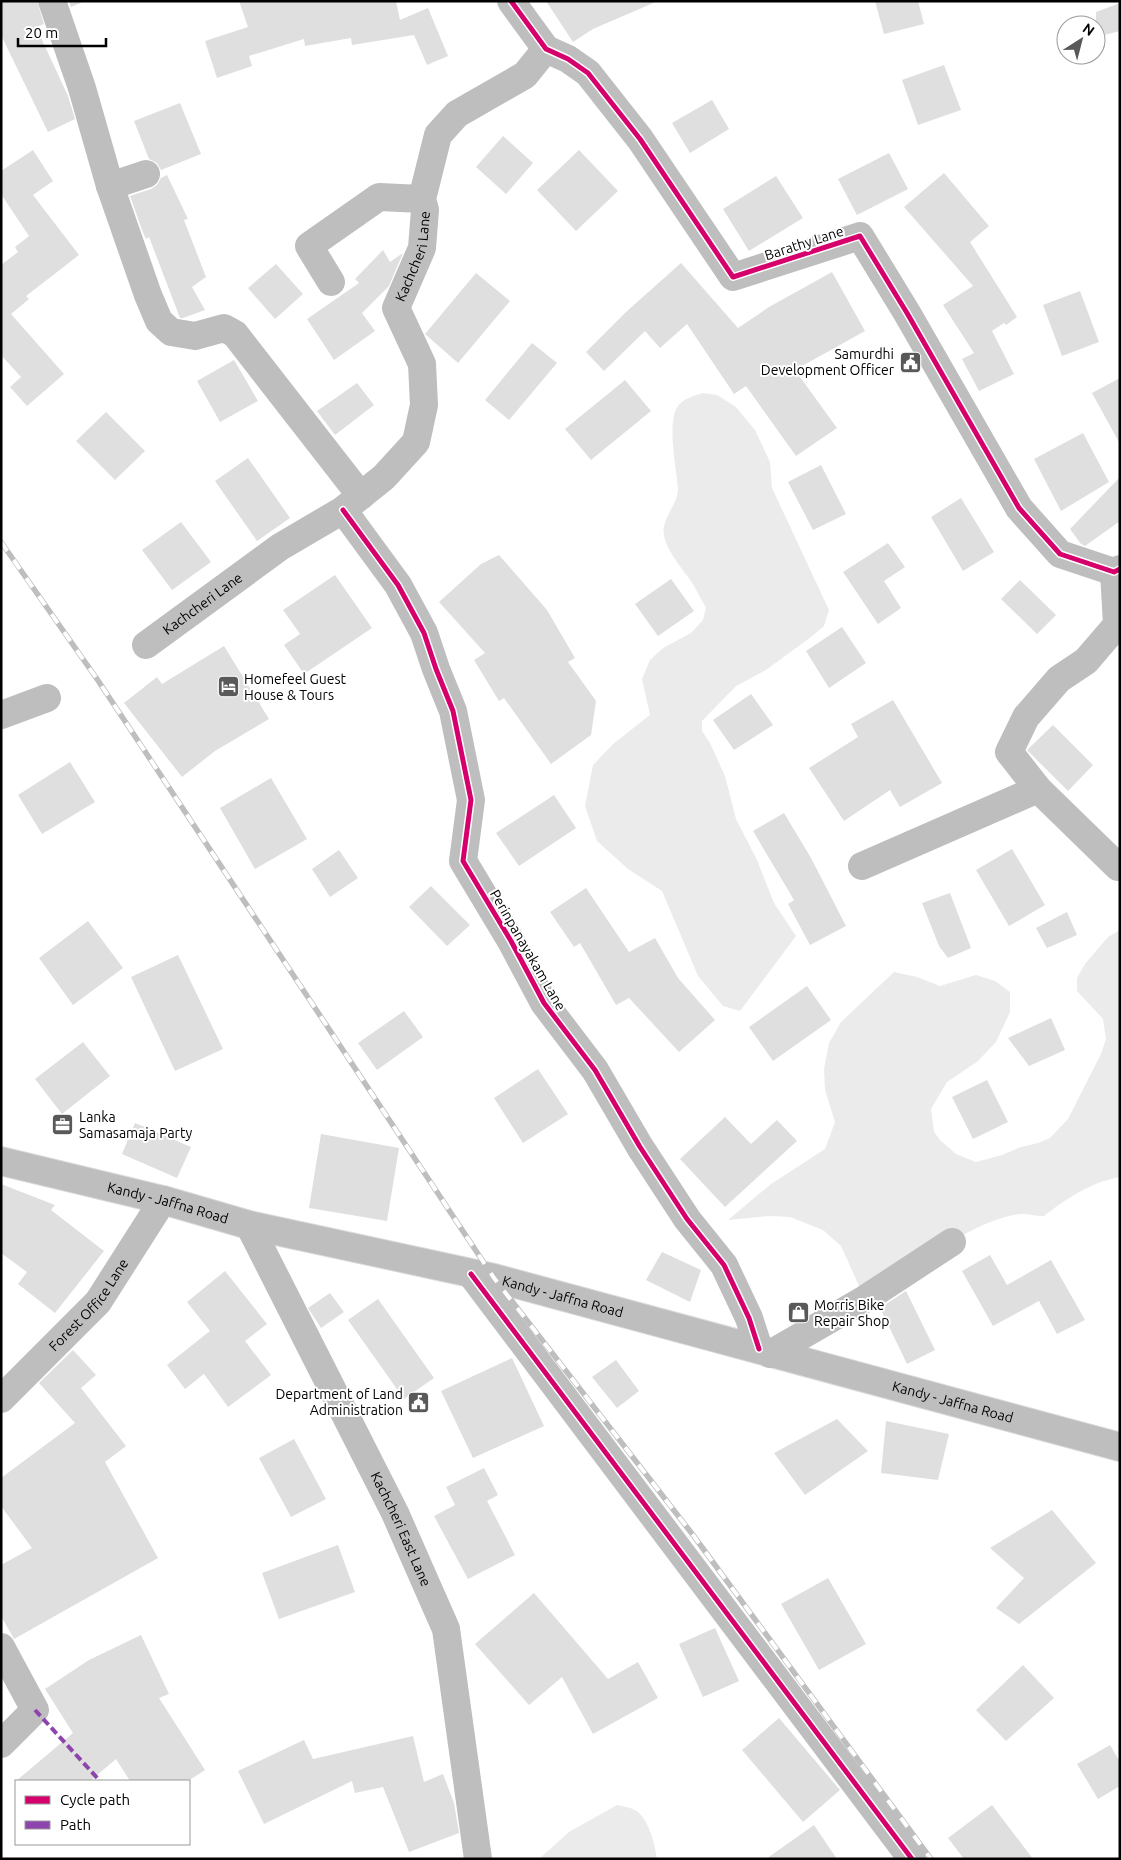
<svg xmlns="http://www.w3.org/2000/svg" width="1121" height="1860" font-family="Ubuntu,sans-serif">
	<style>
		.green { fill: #ebebeb }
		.building { fill: #dfdfdf }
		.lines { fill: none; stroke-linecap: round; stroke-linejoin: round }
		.highway-casing { stroke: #dbdbdb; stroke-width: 30 }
		.street { stroke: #bebebe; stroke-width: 28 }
		.highway { stroke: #bebebe; stroke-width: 28 }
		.rail-casing { stroke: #bebebe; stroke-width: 5.5 }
		.rail { stroke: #fff; stroke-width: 4; stroke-dasharray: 11; stroke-linecap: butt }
		.quiet { stroke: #8e44ad; stroke-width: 4; stroke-dasharray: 8 4; stroke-linecap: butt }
		.cycleway-casing { stroke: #fff; stroke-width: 8 }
		.cycleway { stroke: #d6006c; stroke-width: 5 }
		.labels { text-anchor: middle; stroke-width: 4; stroke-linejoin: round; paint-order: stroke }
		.street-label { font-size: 14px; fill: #000; stroke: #fff }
		.poi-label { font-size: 14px; fill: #000; stroke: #fff; text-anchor: start }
	</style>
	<rect width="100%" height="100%" fill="#fff"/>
	<path class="green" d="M702 393 717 395 736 407 755 430 770 462 772 488 829 610 824 626 811 637 766 670 736 686 702 721V731L710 743 725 776 736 819 757 860 774 903 796 936 740 1011 723 1006 698 976 662 891 628 869 597 841 585 806 593 765 613 744 650 715 642 679 650 660 663 648 691 633 703 620 706 608C702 600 697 592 693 584 684 570 660 545 664 526 667 513 677 503 678 490 677 469 666 423 678 406 683 399 694 396 702 393Z
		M1120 930V1177C1091 1182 1066 1199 1044 1216 1036 1216 1028 1214 1021 1214 975 1218 904 1273 865 1299L841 1246 823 1230 790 1217 769 1216 728 1220 771 1184 825 1149 835 1122 825 1090 824 1069 829 1043 841 1022 894 972 917 977 940 986 976 975 995 981 1010 992V1012L996 1042 978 1061 947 1082 931 1109 934 1132 940 1140 956 1154 976 1162 1002 1155 1021 1147 1038 1143 1050 1138 1068 1119 1101 1054 1106 1039 1103 1019 1077 991V978L1085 964 1108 937Z
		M617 1805C622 1806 628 1807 633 1809 648 1815 655 1844 657 1859H539L569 1832Z"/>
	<path class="building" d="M1 1H37L44 24 36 27 68 96 75 119 48 132 1 35Z
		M69 1H85L71 7Z
		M239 1H396L400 20 428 8 448 56 427 65 414 35 352 45 351 38 305 46 304 39 249 56 252 66 217 78 205 41 248 27Z
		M546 1H658L593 29 573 42Z
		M875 1H918L924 24 884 34Z
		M1120 3V31L1096 37V12Z
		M944 65 961 110 918 125 902 80Z
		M712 100 729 129 690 153 672 123Z
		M180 103 201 154 161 170 157 163 149 159 134 121Z
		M503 136 533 163 506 194 476 167Z
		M33 150 53 181 33 195 79 255 26 296 29 299 11 314 64 374 27 406 10 387 21 377 1 355V265L18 252 15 247 29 236 1 194V171Z
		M579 150 618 191 576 231 537 190Z
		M889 153 908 189 857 215 838 179Z
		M944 173 989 226 970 242 1017 317 1006 325 1004 323 992 331 1014 374 979 391 962 359 974 353 943 305 973 286 904 207Z
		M167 175 188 219 184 220 206 277 192 287 205 310 183 318H180L149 237 146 239 142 230 130 196 151 189 157 185 161 178Z
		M776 176 803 218 749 251 723 209Z
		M383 250 390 262 403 253 389 286 362 313 375 331 334 360 307 319 359 283 355 279Z
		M681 263 738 328 769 307 832 272 865 331 795 370 837 428 796 456 746 386 734 394 687 324 660 348 645 331 604 371 586 352 626 312Z
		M276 264 303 294 275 319 248 288Z
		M476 273 510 301 458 363 425 334Z
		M1080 291 1099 342 1062 356 1043 305Z
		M532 343 557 363 509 420 485 400Z
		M234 360 258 401 220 422 197 381Z
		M1120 378V444L1092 393Z
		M625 380 651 411 591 460 565 429Z
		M357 383 374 405 335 435 317 411Z
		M106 412 145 451 115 480 76 441Z
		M1083 433 1109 482 1061 511 1034 459Z
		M248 458 290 518 257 541 215 481Z
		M821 465 846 514 813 530 788 482Z
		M1120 477V521L1085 546 1081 544 1070 529Z
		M961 498 994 552 963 571 931 517Z
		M181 522 211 562 172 590 142 550Z
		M888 543 905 567 884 581 901 608 878 624 843 572Z
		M499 555 547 610 575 658 568 662 596 701 591 735 551 764 504 698 499 701 474 660 485 653 439 602 481 564Z
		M335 575 372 628 304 674 284 645 300 634 283 610Z
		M671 579 694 611 658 636 635 604Z
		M1020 580 1056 615 1037 634 1001 599Z
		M842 627 866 663 829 688 806 651Z
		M224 646 269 719 215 751 182 777 124 703 157 677 162 684Z
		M751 694 773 725 734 750 713 720Z
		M893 700 942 783 900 807 890 790 844 821 809 768 858 737 851 724Z
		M1053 725 1093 765 1068 791 1027 750Z
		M70 762 95 802 42 834 18 795Z
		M271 778 307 839 255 869 220 808Z
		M554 795 576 828 519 866 496 833Z
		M784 813 811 858 846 926 810 945 788 904 794 900 753 831Z
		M1012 849 1045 905 1009 926 976 870Z
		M339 850 358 878 330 897 312 869Z
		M431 886 470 925 447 946 409 907Z
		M586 888 629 952 655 938 678 978 715 1020 679 1052 629 998 616 1005 580 943 574 947 550 912Z
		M950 893 971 948 948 958 939 946 922 903Z
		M1067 912 1077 935 1047 948 1036 928Z
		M88 921 123 968 73 1005 39 958Z
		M178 955 223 1049 175 1071 131 977Z
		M807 986 831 1020 773 1061 749 1027Z
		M404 1011 423 1037 377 1070 358 1043Z
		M1051 1018 1065 1050 1029 1066 1008 1038Z
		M83 1042 110 1076 62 1114 35 1079Z
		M538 1069 568 1114 523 1143 494 1098Z
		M987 1080 1008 1122 973 1139 952 1097Z
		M725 1117 751 1144 777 1120 797 1141 725 1207 680 1159Z
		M135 1123 191 1147 177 1178 122 1154Z
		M321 1134 399 1148 387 1221 309 1208Z
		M1 1184 55 1205 51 1210 104 1251 55 1313 18 1284 27 1272 1 1253Z
		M662 1252 701 1270 690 1302 646 1280Z
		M990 1255 1007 1285 1051 1260 1085 1320 1057 1334 1039 1301 993 1326 962 1271Z
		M225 1271 267 1324 245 1341 271 1375 228 1407 204 1374 185 1389 167 1365 210 1331 187 1302Z
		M906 1291 935 1350 907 1364 880 1308Z
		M330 1293 344 1312 321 1328 308 1308Z
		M378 1299 434 1378 404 1399 348 1320Z
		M73 1350 96 1375 81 1388 126 1446 105 1462 158 1558 14 1639 1 1616V1565L32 1548 1 1506V1478L75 1423 39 1383Z
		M512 1358 544 1426 473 1458 441 1391Z
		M616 1360 639 1391 617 1408 592 1377Z
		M837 1419 868 1451 805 1495 774 1453Z
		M886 1421 949 1434 938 1480 881 1473Z
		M294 1439 326 1499 291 1517 259 1458Z
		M484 1468 498 1495 487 1501 515 1555 468 1579 434 1516 455 1505 446 1487Z
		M1052 1510 1096 1563 1019 1624 996 1608 1024 1578 990 1548Z
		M338 1545 355 1592 279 1619 262 1573Z
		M828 1578 866 1644 819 1670 781 1604Z
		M534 1593 608 1679 638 1662 658 1698 593 1734 562 1677 529 1705 475 1644Z
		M715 1628 739 1681 703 1697 679 1644Z
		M141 1635 169 1694 159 1698 205 1770 188 1781H130L116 1759 90 1781H16L73 1733 45 1689 89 1660Z
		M1023 1665 1054 1698 1006 1741 976 1710Z
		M779 1718 840 1790 803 1822 742 1750Z
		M413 1736 424 1782 443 1774 454 1803 459 1833 409 1852 383 1787 355 1793 352 1781 264 1824 238 1771 304 1740 313 1759Z
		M1110 1745 1120 1762V1786L1098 1799 1077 1764Z
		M992 1805 1033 1859H964L948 1838Z
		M814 1825 837 1859H766Z"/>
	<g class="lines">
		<defs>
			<g id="highway">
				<path id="s4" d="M1 1161 163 1200 249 1225 494 1278 1120 1447"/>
			</g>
		</defs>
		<use href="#highway" class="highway-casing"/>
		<g class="street">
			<path d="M52 1 82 88 110 186 148 295 159 321 171 332 195 336 224 328 235 334 361 496"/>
			<path d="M511 1 546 49 568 59 588 73 640 139 733 277 860 236 907 313 1019 508 1060 554 1114 572 1120 569"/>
			<path d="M110 186 146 174"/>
			<path d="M331 282 309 246 379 197 422 199"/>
			<path d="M343 510 398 585 424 633 436 669 453 711 471 800 463 861 511 941 544 1003 595 1070 640 1147 687 1219 724 1265 749 1318 759 1349"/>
			<path d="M1114 572 1117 625 1086 661 1059 679 1026 717 1009 752 1038 789 1118 867"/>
			<path id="s1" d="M146 645 280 547 343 510 384 477 416 442 424 405 422 364 396 308 422 248 425 210 422 199 438 135 457 114 525 75 546 49"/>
			<path d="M1 715 47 698"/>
			<path d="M862 866 1038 789"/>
			<path id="s2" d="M249 1225 395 1513 446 1629 478 1859"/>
			<path d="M471 1274 912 1859"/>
			<path d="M770 1354 865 1299 952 1242"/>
			<path id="s3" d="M1 1399 98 1302 163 1200"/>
			<path d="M1 1647 35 1710 1 1744"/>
		</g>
		<use href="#highway" class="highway"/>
		<defs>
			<path id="rail" d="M1 542 97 679 494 1278 693 1535 931 1859"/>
		</defs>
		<use href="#rail" class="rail-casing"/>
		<use href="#rail" class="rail"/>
		<path class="quiet" d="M35 1710 100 1781"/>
		<defs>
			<path id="cycleway" d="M511 1 546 49 568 59 588 73 640 139 733 277 860 236 907 313 1019 508 1060 554 1114 572 1120 569
				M343 510 398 585 424 633 436 669 453 711 471 800 463 861 511 941 544 1003 595 1070 640 1147 687 1219 724 1265 749 1318 759 1349
				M471 1274 912 1859"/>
		</defs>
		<use href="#cycleway" class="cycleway-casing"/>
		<use href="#cycleway" class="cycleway"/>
	</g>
	<defs>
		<symbol id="civic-square" viewBox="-11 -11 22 22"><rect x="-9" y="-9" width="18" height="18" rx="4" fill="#595959" stroke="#fff"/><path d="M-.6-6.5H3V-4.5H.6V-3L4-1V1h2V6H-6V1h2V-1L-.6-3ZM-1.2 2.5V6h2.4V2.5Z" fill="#fff"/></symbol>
		<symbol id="hotel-square" viewBox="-11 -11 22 22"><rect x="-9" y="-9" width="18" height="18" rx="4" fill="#595959" stroke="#fff"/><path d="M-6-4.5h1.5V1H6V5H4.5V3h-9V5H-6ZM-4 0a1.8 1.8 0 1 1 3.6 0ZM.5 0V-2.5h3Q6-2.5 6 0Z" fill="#fff"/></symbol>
		<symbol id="office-square" viewBox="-11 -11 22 22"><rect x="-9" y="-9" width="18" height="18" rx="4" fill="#595959" stroke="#fff"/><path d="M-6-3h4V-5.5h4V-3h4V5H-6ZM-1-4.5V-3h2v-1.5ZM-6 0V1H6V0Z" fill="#fff"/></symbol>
		<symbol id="shop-square" viewBox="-11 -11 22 22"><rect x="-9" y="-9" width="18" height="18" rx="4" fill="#595959" stroke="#fff"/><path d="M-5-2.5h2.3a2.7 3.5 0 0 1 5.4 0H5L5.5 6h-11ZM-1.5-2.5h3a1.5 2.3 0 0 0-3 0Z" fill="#fff"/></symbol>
	</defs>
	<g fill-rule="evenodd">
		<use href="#civic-square" x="898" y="350" width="25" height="25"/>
		<use href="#hotel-square" x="216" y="674" width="25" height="25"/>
		<use href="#office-square" x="50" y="1112" width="25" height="25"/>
		<use href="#shop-square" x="786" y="1300" width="25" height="25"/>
		<use href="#civic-square" x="406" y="1390" width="25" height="25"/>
	</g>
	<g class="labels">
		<g class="street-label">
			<text transform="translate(804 243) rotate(-18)" y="5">Barathy Lane</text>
			<text dy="5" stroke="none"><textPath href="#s1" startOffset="535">Kachcheri Lane</textPath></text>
			<text dy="5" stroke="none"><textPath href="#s1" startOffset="70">Kachcheri Lane</textPath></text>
			<text transform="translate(528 950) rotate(60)" y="5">Perinpanayakam Lane</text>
			<text dy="5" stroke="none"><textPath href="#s4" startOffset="172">Kandy - Jaffna Road</textPath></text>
			<text dy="5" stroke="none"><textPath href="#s4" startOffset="578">Kandy - Jaffna Road</textPath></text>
			<text dy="5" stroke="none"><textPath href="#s3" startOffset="129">Forest Office Lane</textPath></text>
			<text dy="5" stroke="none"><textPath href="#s4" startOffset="982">Kandy - Jaffna Road</textPath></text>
			<text dy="5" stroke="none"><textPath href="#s2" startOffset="340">Kachcheri East Lane</textPath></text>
		</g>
		<g class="poi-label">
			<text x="894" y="359" text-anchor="end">Samurdhi<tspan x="894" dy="16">Development Officer</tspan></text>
			<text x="244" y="684">Homefeel Guest<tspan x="244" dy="16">House &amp; Tours</tspan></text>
			<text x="79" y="1122">Lanka<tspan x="79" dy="16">Samasamaja Party</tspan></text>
			<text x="814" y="1310">Morris Bike<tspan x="814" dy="16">Repair Shop</tspan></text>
			<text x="403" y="1399" text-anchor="end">Department of Land<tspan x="403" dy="16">Administration</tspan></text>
		</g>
	</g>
	<rect width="1121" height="1860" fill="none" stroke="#000000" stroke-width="5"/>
	<rect x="15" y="1780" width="175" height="65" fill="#ffffff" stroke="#999999"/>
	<rect x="25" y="1796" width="25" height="8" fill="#d6006c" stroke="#999999"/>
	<text x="60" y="1805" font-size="15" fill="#000000">Cycle path</text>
	<rect x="25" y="1821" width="25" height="8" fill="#8e44ad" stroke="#999999"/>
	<text x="60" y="1830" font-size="15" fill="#000000">Path</text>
	<g transform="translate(1081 40) rotate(36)"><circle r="24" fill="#ffffff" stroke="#999999"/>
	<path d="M0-4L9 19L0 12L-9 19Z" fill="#595959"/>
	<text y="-8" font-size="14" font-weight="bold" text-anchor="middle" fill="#000000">N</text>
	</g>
	<path d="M18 38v8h88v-8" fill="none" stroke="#000000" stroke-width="2.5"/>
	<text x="25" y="38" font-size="15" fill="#000000" stroke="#ffffff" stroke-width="4" paint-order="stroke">20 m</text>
</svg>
